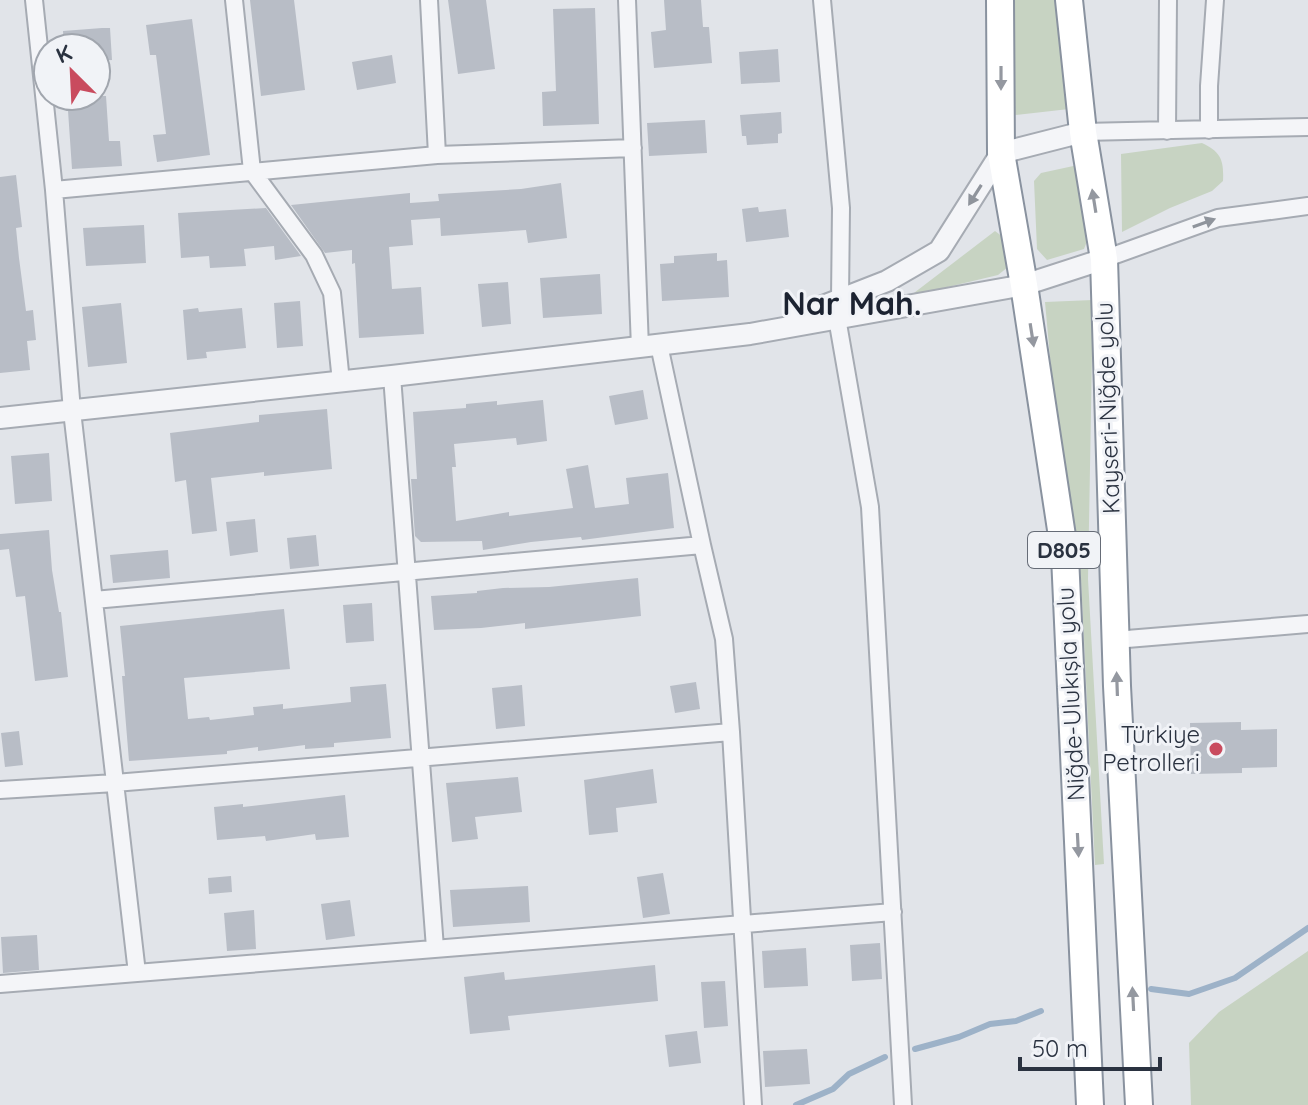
<svg xmlns="http://www.w3.org/2000/svg" width="1308" height="1105" font-family="Quicksand,sans-serif">
	<style>
		.green { fill: #c7d3c2 }
		.lines { fill: none; stroke-linecap: round; stroke-linejoin: round }
		.stream { stroke: #9db2c8; stroke-width: 6 }
		.building { fill: #b8bdc6 }
		.minor-casing { stroke: #a6abb3; stroke-width: 20 }
		.tertiary-casing { stroke: #a6abb3; stroke-width: 24 }
		.trunk-casing { stroke: #89929f; stroke-width: 30 }
		.minor { stroke: #f4f5f8; stroke-width: 16 }
		.tertiary { stroke: #f4f5f8; stroke-width: 20 }
		.trunk { stroke: #fff; stroke-width: 26 }
		.oneway { fill: #9498a0 }
		.oneway2 { fill: #8f949c }
		.poi-dot { fill: #c94b5e; stroke: #f1f3f7; stroke-width: 3 }
		.labels { text-anchor: middle; stroke-width: 6; stroke-linejoin: round; paint-order: stroke }
		.shield { fill: #f1f3f7; stroke: #666c77; stroke-width: 2 }
		.shield-label { font-size: 22px; font-weight: bold; fill: #2a3240 }
		.street-label { font-size: 24px; fill: #2a3240; stroke: #f1f3f7 }
		.poi-label { font-size: 24px; fill: #2a3240; stroke: #f1f3f7; text-anchor: end }
		.district-label { font-size: 32px; font-weight: bold; fill: #1c2331; stroke: #f1f3f7 }
	</style>
	<rect width="100%" height="100%" fill="#e1e4e9"/>
	<path class="green" d="M1015 0H1056L1069 109 1015 115Z
		M1202 143C1221 152 1224 160 1223 181L1212 191 1170 208 1122 232 1121 154Z
		M1078 165 1089 236 1084 249 1047 260 1037 249 1034 181 1041 173Z
		M995 231 1003 237 1008 267 998 275 910 296Z
		M1093 300 1088 579 1104 864 1095 865 1081 579 1053 390 1045 302Z
		M1308 951V1105H1191L1189 1043 1219 1012Z"/>
	<g class="lines">
		<path class="stream" d="M1151 989 1189 994 1235 978 1308 928
			M915 1049 959 1037 990 1024 1016 1021 1041 1011
			M796 1105 833 1089 849 1074 885 1057"/>
	</g>
	<path class="building" d="M250 0H294L305 90 261 96Z
		M448 0H486L495 69 458 74Z
		M664 0H701L703 27H709L712 63 654 68 651 32 666 30Z
		M595 8 599 124 543 126 542 92 556 91 553 9Z
		M192 19 210 155 157 162 153 135 166 134 156 55H150L146 25Z
		M102 28H110L112 60 96 61V48H64L63 31Z
		M778 49 780 82 741 84 739 52Z
		M392 55 396 83 357 90 352 62Z
		M67 96H106L109 141H120L122 166 72 169Z
		M781 112 782 133 778 134V143L747 145 746 136H742L740 115Z
		M705 120 707 153 649 156 647 123Z
		M16 175 22 227 16 228 19 258 26 311 33 310 36 340 27 341 30 370 0 373V177Z
		M561 183 567 238 528 243 526 230 441 236 440 218 411 220 413 245 389 247 392 289 421 287 424 334 359 338 355 263 352 264V250L325 253 291 205 410 193V203L439 201 438 194 521 189Z
		M758 207 759 212 786 209 789 237 746 242 742 209Z
		M266 208 301 256 275 260 274 246 244 249 246 266 210 268 209 256 181 258 178 213Z
		M144 225 146 263 86 266 83 228Z
		M717 253V261L727 260 729 297 662 301 660 264 674 263V256Z
		M600 274 602 314 543 318 540 278Z
		M508 282 511 324 482 327 478 284Z
		M300 301 303 346 277 348 274 303Z
		M121 303 127 363 88 367 82 307Z
		M198 308 199 312 242 308 246 348 206 352 207 358 187 360 183 310Z
		M643 390 648 419 615 425 609 396Z
		M543 400 547 441 517 445 516 438 454 444 456 467H452L456 521 509 512V516L573 508 566 469 588 465 595 508 629 504 626 478 668 473 674 528 582 540 581 537 531 542 483 550 482 541 421 542 415 536 411 479H417L413 412 466 408V404L497 401V405Z
		M327 409 332 469 264 476V472L211 478 217 531 192 534 186 480 175 482 170 433 259 422V415Z
		M49 453 52 501 15 504 11 456Z
		M255 519 258 552 230 556 226 522Z
		M49 530 52 570 59 612H61L68 677 35 681 25 596 16 597 9 549 0 550V534Z
		M316 535 319 566 290 569 287 538Z
		M168 550 170 578 113 583 110 555Z
		M638 578 641 616 525 629V623L481 628 434 630 431 596 477 593V591L503 588 549 587Z
		M372 603 374 641 346 643 343 605Z
		M284 609 290 669 184 678 188 719 209 717 210 720 254 715 253 707 283 704V709L351 702 350 687 386 684 391 738 334 743V747L305 749V745L258 751V747L227 751V754L129 761 122 676H125L120 626Z
		M696 682 700 709 675 713 670 686Z
		M522 685 525 726 496 729 492 688Z
		M1241 722V730L1277 729V767L1242 768V773L1191 774 1190 723Z
		M19 731 23 765 5 767 1 733Z
		M653 769 657 803 616 808 618 832 589 835 584 780Z
		M518 777 522 812 475 817 478 839 452 842 446 783Z
		M345 795 349 837 316 840 315 834 266 841 265 836 217 840 214 807 243 804V807Z
		M663 873 670 914 643 918 637 877Z
		M231 876 232 892 209 894 208 878Z
		M528 886 530 922 453 927 450 890Z
		M350 900 355 936 326 940 321 904Z
		M254 910 256 949 227 951 224 913Z
		M37 935 39 970 3 973 1 937Z
		M880 943 882 979 852 981 850 945Z
		M806 948 808 986 764 988 762 951Z
		M655 965 658 1001 508 1016 510 1030 470 1034 464 977 504 972 505 980Z
		M725 981 728 1026 704 1028 701 982Z
		M697 1031 701 1063 669 1067 665 1035Z
		M807 1049 810 1084 765 1087 763 1051Z"/>
	<g class="lines">
		<defs>
			<path id="minor" d="M34 0 54 190 72 411 137 973
				M234 0 252 171 314 255 332 293 341 382
				M627 0 640 348
				M822 0 841 208 840 299
				M1209 130V86L1215 0
				M1167 131 1168 0
				M1083 132 1308 127
				M437 155 633 148
				M54 190 437 155 429 0
				M1104 259 1218 218 1308 206
				M837 318 870 507 903 1105
				M659 345 702 545
				M392 376 435 948
				M94 600 702 545 724 639 731 732
				M1115 640 1308 624
				M0 790 115 783 731 732 753 1105
				M0 984 893 912"/>
			<path id="tertiary" d="M795 317 887 281 939 251 1001 153 1083 132
				M0 418 392 376 750 334 1024 285 1104 259"/>
			<path id="trunk" d="M1000 0 1001 153 1024 285 1065 556 1090 1105
				M1069 0 1083 132 1104 259 1117 686 1139 1105"/>
		</defs>
		<use href="#minor" class="minor-casing"/>
		<use href="#tertiary" class="tertiary-casing"/>
		<use href="#trunk" class="trunk-casing"/>
		<use href="#minor" class="minor"/>
		<use href="#tertiary" class="tertiary"/>
		<use href="#trunk" class="trunk"/>
	</g>
	<defs><path id="oneway-solid" d="M-6-.8H1V-3.2L6.5 0L1 3.2V.8H-6Z" transform="scale(2)"/></defs>
	<g class="oneway">
		<use href="#oneway-solid" transform="translate(1001 78) rotate(90)"/>
		<use href="#oneway-solid" transform="translate(1094 201) rotate(-99)"/>
		<use href="#oneway-solid" transform="translate(1032 335) rotate(81)"/>
		<use href="#oneway-solid" transform="translate(1117 684) rotate(-92)"/>
		<use href="#oneway-solid" transform="translate(1078 845) rotate(87)"/>
		<use href="#oneway-solid" transform="translate(1133 999) rotate(-93)"/>
	</g>
	<g class="oneway2">
		<use href="#oneway-solid" transform="translate(975 195) rotate(122)"/>
		<use href="#oneway-solid" transform="translate(1204 223) rotate(-20)"/>
	</g>
	<circle class="poi-dot" cx="1216" cy="749" r="8"/>
	<g class="labels">
		<rect class="shield" x="1028" y="532" width="72" height="36" rx="6"/>
		<g class="shield-label">
			<text x="1064" y="558">D805</text>
		</g>
		<g class="street-label">
			<text transform="translate(1108 408) rotate(-92)" y="8">Kayseri-Niğde yolu</text>
			<text transform="translate(1071 694) rotate(-93)" y="8">Niğde-Ulukışla yolu</text>
		</g>
		<g class="poi-label">
			<text x="1200" y="743">Türkiye<tspan x="1200" dy="28">Petrolleri</tspan></text>
		</g>
		<g class="district-label">
			<text x="852" y="315">Nar Mah.</text>
		</g>
	</g>
	<g transform="translate(72 72) rotate(336)"><circle r="38" fill="#f1f3f7" stroke="#a1a6ae" stroke-width="2"/>
	<path d="M0-6L14 30L0 20L-14 30Z" fill="#c94b5e"/>
	<text y="-12" font-size="22" font-weight="bold" text-anchor="middle" fill="#2a3240">K</text>
	</g>
	<path d="M1020 1057v12h140v-12" fill="none" stroke="#2a3240" stroke-width="4"/>
	<text x="1032" y="1057" font-size="24" fill="#2a3240" stroke="#f1f3f7" stroke-width="6" paint-order="stroke">50 m</text>
</svg>
